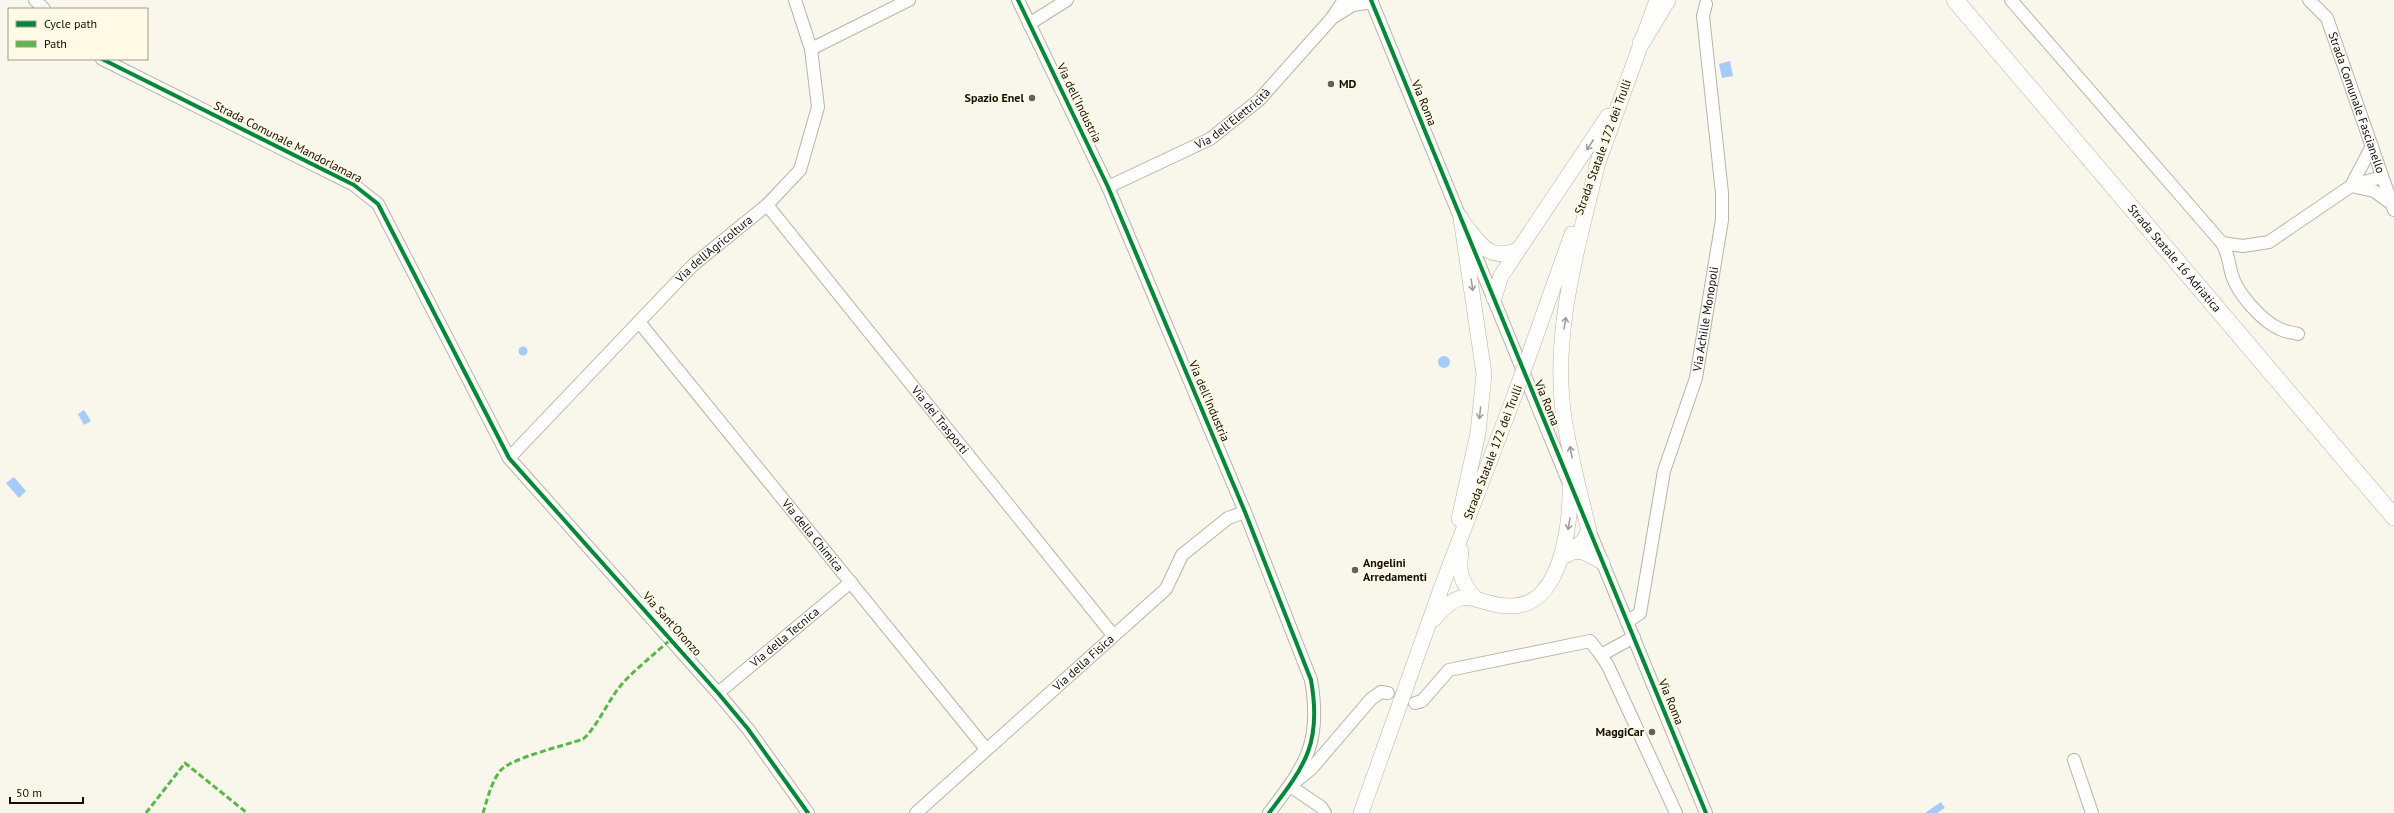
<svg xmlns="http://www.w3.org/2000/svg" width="2394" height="813" font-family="'PT Sans',sans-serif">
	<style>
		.water { fill: #a5cbf8 }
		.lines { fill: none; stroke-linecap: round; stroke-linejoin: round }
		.minor-casing { stroke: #b7b4aa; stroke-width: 14 }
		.major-casing { stroke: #b7b4aa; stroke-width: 16 }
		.highway-casing { stroke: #b7b4aa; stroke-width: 18 }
		.minor { stroke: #fefefc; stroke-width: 12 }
		.major { stroke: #fefefc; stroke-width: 15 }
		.highway { stroke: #fefefc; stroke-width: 17 }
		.major-bridge-casing { stroke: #b7b4aa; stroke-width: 16; stroke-linecap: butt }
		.major-bridge { stroke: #fefefc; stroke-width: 15 }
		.quiet { stroke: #58b947; stroke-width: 3; stroke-dasharray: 6 3; stroke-linecap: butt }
		.cycleway-casing { stroke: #fff9e5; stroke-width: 6 }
		.cycleway { stroke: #00873e; stroke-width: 4 }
		.oneway { stroke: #a09e99 }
		.poi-dot { fill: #636056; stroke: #fff9e5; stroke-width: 1.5 }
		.labels { text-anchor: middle; stroke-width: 4; stroke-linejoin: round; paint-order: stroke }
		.poi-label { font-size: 12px; font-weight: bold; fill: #120f05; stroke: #fff9e5; text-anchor: start }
		.street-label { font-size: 12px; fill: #120f05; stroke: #fff9e5 }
	</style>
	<rect width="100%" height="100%" fill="#f9f6eb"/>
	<path class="water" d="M1730 61 1733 76 1722 78 1719 64Z
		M518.5 351a4.5 4.5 0 1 1 9 0a4.5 4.5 0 1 1-9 0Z
		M1438 362a6 6 0 1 1 12 0a6 6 0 1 1-12 0Z
		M84 410 91 421 84 425 78 414Z
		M14 477 26 491 19 498 6 483Z
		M1941 802 1945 808 1937 813H1925Z"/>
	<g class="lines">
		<defs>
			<g id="minor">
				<path d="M35 0 44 9"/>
				<path d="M1018 0 1108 187 1245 512 1311 680C1322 742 1306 765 1269 813"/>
				<path d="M1371 0 1573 493"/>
				<path d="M2011 0 2222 243C2230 256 2228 265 2233 278 2239 295 2263 322 2280 329 2285 332 2292 332 2298 334"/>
				<path id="s1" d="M2309 0 2327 18 2394 210"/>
				<path d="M1335 16 1353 5 1372 2"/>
				<path d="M1029 24 1067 0"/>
				<path d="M811 49 909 0"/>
				<path d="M102 59 354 185 378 204 509 458 718 693 748 729 808 813"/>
				<path d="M2353 185 2382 177"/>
				<path d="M2351 186 2374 191 2392 204"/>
				<path id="s2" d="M1108 187 1210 139 1259 100 1332 18 1344 0"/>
				<path id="s3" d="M767 205 1113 635"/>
				<path d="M2222 243 2243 246 2269 242 2351 186 2372 146"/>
				<path id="s4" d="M639 322 986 749"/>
				<path id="s5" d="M509 458 693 265 767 205 800 170 818 107 811 49 795 0"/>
				<path d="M1587 525 1706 813"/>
				<path id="s6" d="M1627 622 1640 613 1664 471 1696 378 1722 220V193L1703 16 1706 4"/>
				<path d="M1601 655 1608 666 1676 813"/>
				<path id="s7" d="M718 693 851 582"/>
				<path d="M1415 703 1422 701 1449 670 1590 641 1601 655 1634 637"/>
				<path d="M2074 760 2092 813"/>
				<path d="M1295 782 1312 768 1371 699 1381 692 1388 693"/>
				<path d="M1290 786 1321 807 1325 813"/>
				<path id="s8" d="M916 813 1166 589 1182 555 1228 518 1245 512"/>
			</g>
			<path id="major" d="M1596 168 1657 0
				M1462 221C1480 243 1487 262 1518 250
				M1494 298 1501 276 1608 116
				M1533 344 1572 234
				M1459 519 1478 433 1484 374 1461 218
				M1461 551C1458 571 1461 582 1474 597
				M1571 551 1583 541 1589 531C1580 494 1570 456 1564 418 1551 332 1579 242 1599 158
				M1567 555C1579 546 1591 556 1602 562
				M1434 619C1467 579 1474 607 1512 606 1562 606 1571 522 1570 486
				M1361 813 1442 586 1514 397"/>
			<g id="highway">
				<path id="s9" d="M1955 0 2394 517"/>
				<path d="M1641 43 1667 0"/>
			</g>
		</defs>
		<use href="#minor" class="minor-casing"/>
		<use href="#major" class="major-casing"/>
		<use href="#highway" class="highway-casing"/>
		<use href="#minor" class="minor"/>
		<use href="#major" class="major"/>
		<use href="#highway" class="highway"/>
		<defs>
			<path id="major-bridge" d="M1514 397 1533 344"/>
		</defs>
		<use href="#major-bridge" class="major-bridge-casing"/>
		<use href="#major-bridge" class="major-bridge"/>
		<path class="quiet" d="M146 813 185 763 247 813
			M483 813C487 800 492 780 501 770 514 757 564 746 583 739 594 731 608 702 618 689 630 673 656 653 672 638"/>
		<defs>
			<path id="cycleway" d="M1018 0 1108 187 1245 512 1311 680C1322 742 1306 765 1269 813
				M1371 0 1706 813
				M102 59 354 185 378 204 509 458 718 693 748 729 808 813"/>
		</defs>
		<use href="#cycleway" class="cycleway-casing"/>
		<use href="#cycleway" class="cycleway"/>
	</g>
	<defs><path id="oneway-shaft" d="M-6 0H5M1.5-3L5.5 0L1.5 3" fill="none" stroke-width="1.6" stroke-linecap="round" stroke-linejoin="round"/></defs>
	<g class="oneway">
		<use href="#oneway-shaft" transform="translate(1590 145) rotate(124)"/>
		<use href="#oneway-shaft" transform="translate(1472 285) rotate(82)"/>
		<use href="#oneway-shaft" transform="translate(1565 323) rotate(-81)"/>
		<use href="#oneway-shaft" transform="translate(1480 413) rotate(96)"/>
		<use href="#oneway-shaft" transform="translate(1571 452) rotate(-101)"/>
		<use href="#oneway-shaft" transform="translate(1569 524) rotate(100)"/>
	</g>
	<g class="poi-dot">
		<circle cx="1331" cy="84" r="4"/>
		<circle cx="1032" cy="98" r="4"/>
		<circle cx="1355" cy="570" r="4"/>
		<circle cx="1652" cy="732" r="4"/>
	</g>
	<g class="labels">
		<g class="poi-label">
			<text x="1339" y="88">MD</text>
			<text x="1024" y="102" text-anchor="end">Spazio Enel</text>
			<text x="1363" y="567">Angelini<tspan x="1363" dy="14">Arredamenti</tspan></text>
			<text x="1644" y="736" text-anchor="end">MaggiCar</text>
		</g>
		<g class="street-label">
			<text dy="4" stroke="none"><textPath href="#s1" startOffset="115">Strada Comunale Fascianello</textPath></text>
			<text transform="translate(1079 103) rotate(64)" y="4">Via dell'Industria</text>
			<text transform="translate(1424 103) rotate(68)" y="4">Via Roma</text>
			<text dy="4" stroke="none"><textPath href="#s2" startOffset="143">Via dell'Elettricità</textPath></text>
			<text transform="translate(288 142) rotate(27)" y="4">Strada Comunale Mandorlamara</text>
			<text transform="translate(1603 147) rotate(-70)" y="4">Strada Statale 172 dei Trulli</text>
			<text dy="4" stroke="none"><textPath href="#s5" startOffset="293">Via dell'Agricoltura</textPath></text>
			<text dy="4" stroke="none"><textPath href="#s9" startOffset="339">Strada Statale 16 Adriatica</textPath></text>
			<text dy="4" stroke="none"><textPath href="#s6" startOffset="318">Via Achille Monopoli</textPath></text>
			<text transform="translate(1209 401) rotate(67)" y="4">Via dell'Industria</text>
			<text transform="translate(1547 403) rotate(68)" y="4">Via Roma</text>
			<text dy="4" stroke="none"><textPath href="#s3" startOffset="276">Via dei Trasporti</textPath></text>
			<text transform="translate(1493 452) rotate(-69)" y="4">Strada Statale 172 dei Trulli</text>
			<text dy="4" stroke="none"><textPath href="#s4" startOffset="275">Via della Chimica</textPath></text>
			<text transform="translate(672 624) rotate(48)" y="4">Via Sant'Oronzo</text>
			<text dy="4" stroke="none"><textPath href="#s7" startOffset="87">Via della Tecnica</textPath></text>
			<text dy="4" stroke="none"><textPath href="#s8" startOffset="225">Via della Fisica</textPath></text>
			<text transform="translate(1671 702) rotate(68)" y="4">Via Roma</text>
		</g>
	</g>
	<rect x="8" y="8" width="140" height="52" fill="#fff9e5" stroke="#a09b8b"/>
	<rect x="16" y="21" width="20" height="6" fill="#00873e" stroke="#a09b8b"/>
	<text x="44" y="28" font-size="12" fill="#120f05">Cycle path</text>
	<rect x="16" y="41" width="20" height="6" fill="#58b947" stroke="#a09b8b"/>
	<text x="44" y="48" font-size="12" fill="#120f05">Path</text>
	<path d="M10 797v6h73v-6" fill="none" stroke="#120f05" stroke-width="2"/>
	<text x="16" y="797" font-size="12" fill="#120f05" stroke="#fff9e5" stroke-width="3" paint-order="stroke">50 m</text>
</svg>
